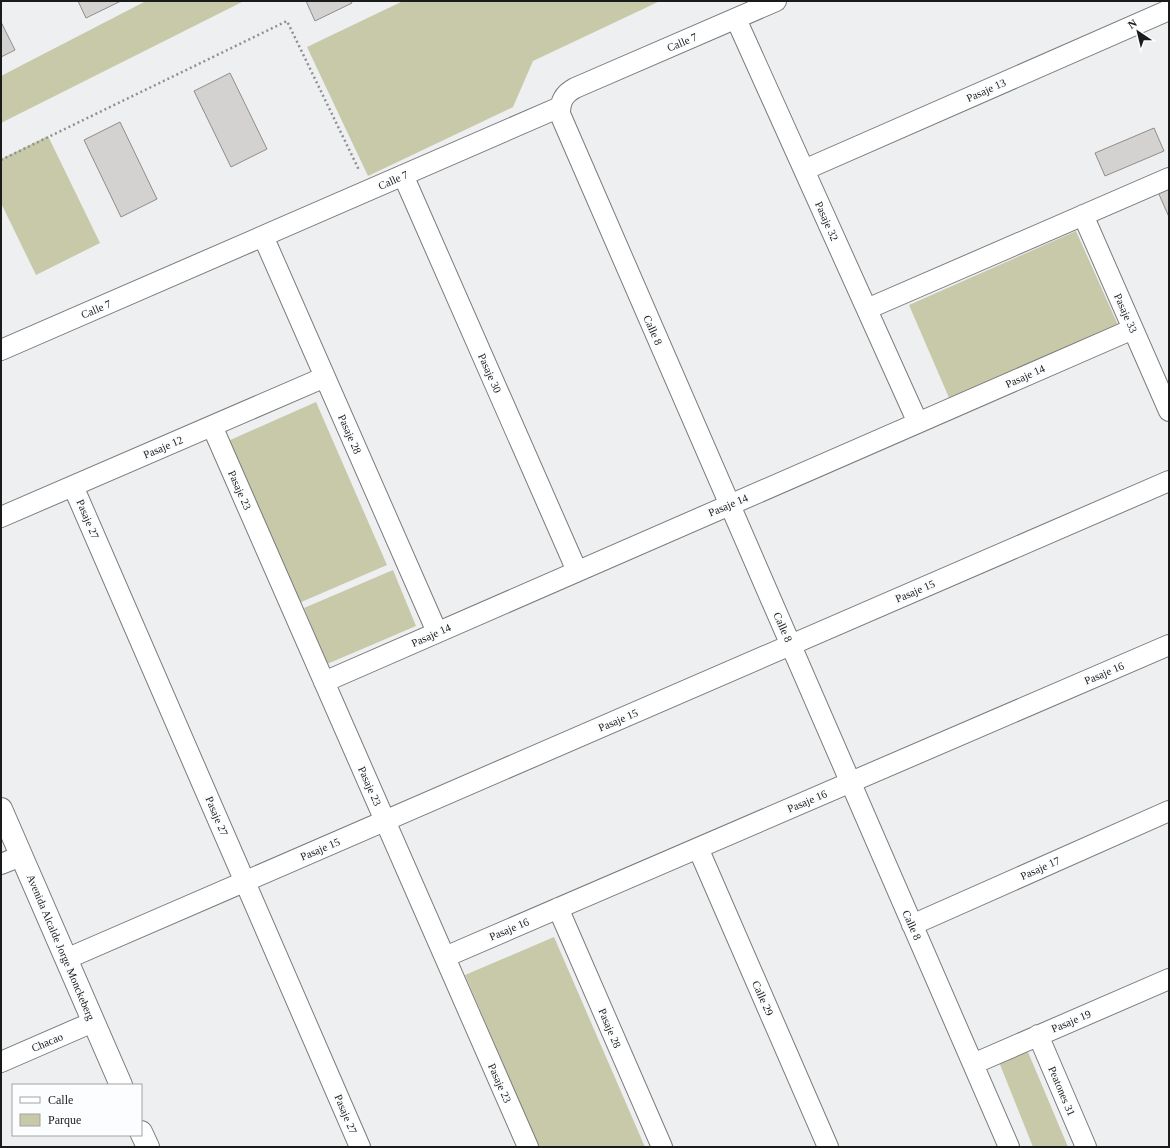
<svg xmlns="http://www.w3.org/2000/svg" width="1170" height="1148" font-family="Georgia,serif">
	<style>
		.green { fill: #c7c9a9 }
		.building { fill: #d4d2d1; stroke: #8e8d8c }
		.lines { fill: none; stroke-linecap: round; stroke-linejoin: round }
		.street-casing { stroke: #7a7b7c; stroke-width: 22 }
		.secondary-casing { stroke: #7a7b7c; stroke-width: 24 }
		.path { stroke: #8f9091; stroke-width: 2.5; stroke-dasharray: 2 3; stroke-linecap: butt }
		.street { stroke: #fff; stroke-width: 20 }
		.secondary { stroke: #fff; stroke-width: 22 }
		.labels { text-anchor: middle; stroke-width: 4; stroke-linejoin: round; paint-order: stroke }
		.street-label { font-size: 11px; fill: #1a1b1b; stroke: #fcfdfe }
	</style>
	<rect width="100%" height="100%" fill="#eeeff1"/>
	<path class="green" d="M146 1H244L1 123V76Z
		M403 1H660L533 61 513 107 368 176 307 47Z
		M48 136 100 243 36 275 1 203V159Z
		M1076 231 1118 325 950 400 909 305Z
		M316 402 387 565 299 603 228 441Z
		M393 570 416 626 327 664 304 608Z
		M554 937 645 1147H539L465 975Z
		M1028 1052 1068 1147H1033L999 1062Z"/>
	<path class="building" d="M78 1H121L86 18Z
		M306 1H351L352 3 315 21Z
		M1 22 15 50 1 57Z
		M230 73 267 149 231 167 194 91Z
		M120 122 157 199 121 217 84 140Z
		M1154 128 1164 151 1105 176 1095 153Z
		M1169 188V217L1158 192Z"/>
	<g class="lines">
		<defs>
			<path id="street" d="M776 1 575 88C564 94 560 101 560 114L1009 1147
				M736 19 918 423
				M804 170 1169 10
				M403 175 577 571
				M1083 215 1169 411
				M263 236 437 632
				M867 309 1169 178
				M1 350 560 107
				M212 426 528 1147
				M73 486 360 1147
				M1 517 325 377
				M324 682 1133 329
				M698 848 828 1147
				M1 864 21 856
				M558 908 662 1147
				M912 925 1169 811
				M445 957 1169 645
				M66 959 1169 481
				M1038 1035 1086 1147
				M1 1062 93 1022
				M973 1064 1169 979"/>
			<path id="secondary" d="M1 809 121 1085
				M141 1132 148 1147"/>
		</defs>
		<use href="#street" class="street-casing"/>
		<use href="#secondary" class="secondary-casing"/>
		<path class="path" d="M1 160 287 21 359 170"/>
		<use href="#street" class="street"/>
		<use href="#secondary" class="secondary"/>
	</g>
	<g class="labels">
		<g class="street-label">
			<text transform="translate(682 42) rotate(-23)" y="4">Calle 7</text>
			<text transform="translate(986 90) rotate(-24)" y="4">Pasaje 13</text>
			<text transform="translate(393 180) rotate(-24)" y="4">Calle 7</text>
			<text transform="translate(827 221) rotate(66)" y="4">Pasaje 32</text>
			<text transform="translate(96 309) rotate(-23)" y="4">Calle 7</text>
			<text transform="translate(1126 313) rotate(66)" y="4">Pasaje 33</text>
			<text transform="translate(653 330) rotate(66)" y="4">Calle 8</text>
			<text transform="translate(490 373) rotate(66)" y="4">Pasaje 30</text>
			<text transform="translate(1025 376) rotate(-24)" y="4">Pasaje 14</text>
			<text transform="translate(350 434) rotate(66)" y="4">Pasaje 28</text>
			<text transform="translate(163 447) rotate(-23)" y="4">Pasaje 12</text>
			<text transform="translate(240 490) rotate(66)" y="4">Pasaje 23</text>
			<text transform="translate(728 505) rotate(-23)" y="4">Pasaje 14</text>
			<text transform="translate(88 519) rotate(67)" y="4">Pasaje 27</text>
			<text transform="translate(915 591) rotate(-23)" y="4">Pasaje 15</text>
			<text transform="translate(783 627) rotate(66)" y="4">Calle 8</text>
			<text transform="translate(431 635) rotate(-24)" y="4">Pasaje 14</text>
			<text transform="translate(1104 673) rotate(-23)" y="4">Pasaje 16</text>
			<text transform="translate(618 720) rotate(-23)" y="4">Pasaje 15</text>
			<text transform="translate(370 786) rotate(66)" y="4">Pasaje 23</text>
			<text transform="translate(807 801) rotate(-23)" y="4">Pasaje 16</text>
			<text transform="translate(217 816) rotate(67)" y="4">Pasaje 27</text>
			<text transform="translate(320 849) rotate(-23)" y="4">Pasaje 15</text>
			<text transform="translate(1040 868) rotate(-24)" y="4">Pasaje 17</text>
			<text transform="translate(912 925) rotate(66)" y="4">Calle 8</text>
			<text transform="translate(509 929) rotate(-23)" y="4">Pasaje 16</text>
			<text transform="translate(61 947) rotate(67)" y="4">Avenida Alcalde Jorge Monckeberg</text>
			<text transform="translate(763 998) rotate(66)" y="4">Calle 29</text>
			<text transform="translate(1071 1021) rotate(-23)" y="4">Pasaje 19</text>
			<text transform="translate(610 1028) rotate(67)" y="4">Pasaje 28</text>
			<text transform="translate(47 1042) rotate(-23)" y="4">Chacao</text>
			<text transform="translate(500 1083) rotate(66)" y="4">Pasaje 23</text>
			<text transform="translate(1062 1091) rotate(67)" y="4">Peatones 31</text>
			<text transform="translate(346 1114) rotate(67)" y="4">Pasaje 27</text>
		</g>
	</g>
	<rect width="1170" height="1148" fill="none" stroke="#1a1b1b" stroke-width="4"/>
	<rect x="12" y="1084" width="130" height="52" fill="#fcfdfe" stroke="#a2a3a3"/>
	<rect x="20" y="1097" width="20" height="6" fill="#ffffff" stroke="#a2a3a3"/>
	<text x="48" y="1104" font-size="12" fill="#1a1b1b">Calle</text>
	<rect x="20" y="1114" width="20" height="12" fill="#c7c9a9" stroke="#a2a3a3"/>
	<text x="48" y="1124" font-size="12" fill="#1a1b1b">Parque</text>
	<g transform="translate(1138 32) rotate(325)" stroke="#fcfdfe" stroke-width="3" paint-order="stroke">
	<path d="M0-3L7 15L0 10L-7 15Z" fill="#1a1b1b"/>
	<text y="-6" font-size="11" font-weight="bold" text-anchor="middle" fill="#1a1b1b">N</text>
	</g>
</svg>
